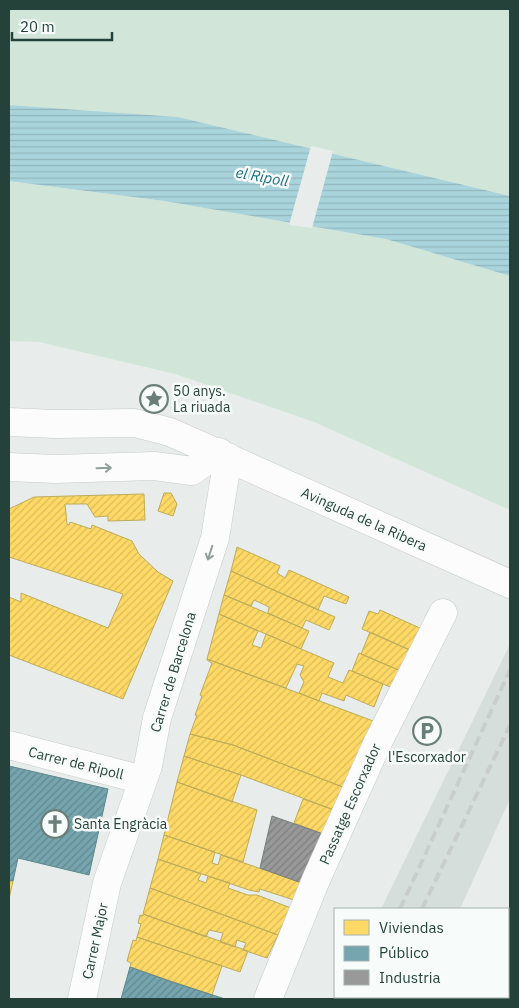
<svg xmlns="http://www.w3.org/2000/svg" width="519" height="1008" font-family="'IBM Plex Sans',sans-serif">
	<style>
		.built { fill: #d6dedb }
		.green { fill: #d1e6d8 }
		.water { fill: url(#water-rules) }
		.pier { fill: #e8edeb }
		.homes { fill: url(#homes-hatch); stroke: #bdac59 }
		.public { fill: url(#public-hatch); stroke: #5d878c }
		.industry { fill: url(#industry-hatch); stroke: #767f7c }
		.lines { fill: none; stroke-linecap: round; stroke-linejoin: round }
		.minor-casing { stroke: #c5cac8; stroke-width: 29 }
		.minor { stroke: #fcfcfc; stroke-width: 28 }
		.rail { stroke: #c9cdcc; stroke-width: 4; stroke-dasharray: 10 5; stroke-linecap: butt }
		.oneway { stroke: #909f9b }
		.labels { text-anchor: middle; stroke-width: 5; stroke-linejoin: round; paint-order: stroke }
		.poi-label { font-size: 14px; fill: #24423a; stroke: #f7fbf9; text-anchor: start }
		.street-label { font-size: 14px; fill: #24423a; stroke: #f7fbf9 }
		.water-label { font-size: 15px; font-style: italic; fill: #1c6f80; stroke: #f7fbf9 }
	</style>
	<defs>
		<pattern id="water-rules" width="6" height="5" patternUnits="userSpaceOnUse" patternTransform="scale(1.25)"><rect width="6" height="5" fill="#a9d4db"/><path d="M0 2.5h6" fill="none" stroke="#91b7bd"/></pattern>
		<pattern id="homes-hatch" width="6" height="6" patternUnits="userSpaceOnUse" patternTransform="scale(1.25)"><rect width="6" height="6" fill="#ffd966"/><path d="M-1 1l2-2M0 6l6-6M5 7l2-2" fill="none" stroke="#dabb59"/></pattern>
		<pattern id="public-hatch" width="6" height="6" patternUnits="userSpaceOnUse" patternTransform="scale(1.25)"><rect width="6" height="6" fill="#76a5af"/><path d="M-1 1l2-2M0 6l6-6M5 7l2-2" fill="none" stroke="#61888f"/></pattern>
		<pattern id="industry-hatch" width="6" height="6" patternUnits="userSpaceOnUse" patternTransform="scale(1.25)"><rect width="6" height="6" fill="#999"/><path d="M-1 1l2-2M0 6l6-6M5 7l2-2" fill="none" stroke="#7d7e7e"/></pattern>
	</defs>
	<rect width="100%" height="100%" fill="#e8edeb"/>
	<path class="built" d="M510 644V799L460 909H381Z
		M510 943V999H485L486 997H508V948Z
		M338 997H420L419 999H337Z"/>
	<path class="green" d="M9 9H510V196L178 117 9 105Z
		M9 181 164 201 386 239 510 276V510L314 422 175 374 39 342 9 341Z"/>
	<path class="water" d="M9 105 178 117 510 196V276L386 239 164 201 9 181Z"/>
	<path class="pier" d="M311 146 333 151 312 228 289 225Z"/>
	<path class="homes" d="M164 493H171L177 504 173 516 158 511Z
		M144 494 145 520 108 521V516L95 517 87 504H65L67 524 69 525 70 522 91 529 92 525 132 541 139 554 158 572 173 581 123 699 9 655V597L21 602V593L108 628 123 594 9 557V509L34 497Z
		M237 547 280 566 277 573 285 578 289 570 349 597 346 604 324 596 318 610 231 571Z
		M231 571 335 617 329 630 306 620 302 628 268 613 269 607 254 600 251 606 224 595Z
		M224 595 309 631 301 649 219 614Z
		M380 610 422 629 412 651 362 629 369 611 378 614Z
		M219 614 258 631 252 645 261 648 266 634 334 663 328 677 343 683 349 670 383 684 374 707 346 695 344 701 322 693 319 701 299 693 304 682 300 675 304 666 297 664 286 688 207 659Z
		M370 632 412 651 403 672 361 654Z
		M359 653 403 672 395 689 352 671Z
		M207 659 376 722 348 789 233 745 190 734 197 715H195L202 696 200 695 212 663 207 660Z
		M190 734 233 745 348 789 337 811 241 775 184 756Z
		M184 756 241 775 232 802 177 782Z
		M177 782 257 810 243 862 164 835Z
		M303 799 337 811 326 835 294 823Z
		M164 835 215 852 212 863 218 865 221 855 302 883 294 900 260 889 259 892 249 890 158 859Z
		M158 859 201 874 198 880 206 883 208 876 230 883 228 888 248 895H257L291 908 278 935 150 888Z
		M9 880 13 881 9 899Z
		M150 888 278 935 267 958 243 950 246 943 237 940 235 947 220 942 223 933 209 930 206 937 143 914Z
		M143 914 248 951 240 972 137 937 141 924 138 923 140 915 143 916Z
		M137 937 222 966 212 995 130 967 131 963 127 961 133 940 136 941Z"/>
	<path class="public" d="M9 766 108 789 89 875 18 858 13 881 9 880Z
		M130 967 169 981 225 999H121Z"/>
	<path class="industry" d="M272 816 326 835 302 883 260 868Z"/>
	<g class="lines">
		<defs>
			<path id="minor" d="M9 422 55 424 135 423 170 432 510 584
				M9 467 55 469 154 466 192 471 219 452
				M9 745 143 780
				M82 999 107 883 148 766 157 718 215 538 228 457
				M268 999 315 882 377 744 443 613"/>
		</defs>
		<use href="#minor" class="minor-casing"/>
		<use href="#minor" class="minor"/>
		<path class="rail" d="M400 909 510 670
			M422 909 510 725
			M357 999 358 997
			M379 999 380 997"/>
	</g>
	<defs><path id="oneway-shaft" d="M-6 0H5M1.5-3L5.5 0L1.5 3" fill="none" stroke-width="1.6" stroke-linecap="round" stroke-linejoin="round" transform="scale(1.25)"/></defs>
	<g class="oneway">
		<use href="#oneway-shaft" transform="translate(104 468) rotate(-2)"/>
		<use href="#oneway-shaft" transform="translate(210 553) rotate(108)"/>
	</g>
	<defs>
		<symbol id="sight-ring" viewBox="-11 -11 22 22"><circle r="9.5" fill="#f7fbf9" stroke="#697e78" stroke-width="1.5"/><path d="M0-6L1.8-2.2L6-1.7L2.9 1.2L3.7 5.4L0 3.3L-3.7 5.4L-2.9 1.2L-6-1.7L-1.8-2.2Z" fill="#697e78"/></symbol>
		<symbol id="parking-ring" viewBox="-11 -11 22 22"><circle r="9.5" fill="#f7fbf9" stroke="#697e78" stroke-width="1.5"/><path d="M-3.5-5.5H1a3.5 3.5 0 0 1 0 7H-1V5.5H-3.5ZM-1-3.4V-.6H.8a1.4 1.4 0 0 0 0-2.8Z" fill="#697e78"/></symbol>
		<symbol id="church-ring" viewBox="-11 -11 22 22"><circle r="9.5" fill="#f7fbf9" stroke="#697e78" stroke-width="1.5"/><path d="M-1.2-6h2.4v3.5h3.3v2.4h-3.3V6h-2.4V-.1h-3.3v-2.4h3.3Z" fill="#697e78"/></symbol>
	</defs>
	<g fill-rule="evenodd">
		<use href="#sight-ring" x="138" y="383" width="32" height="32"/>
		<use href="#parking-ring" x="411" y="715" width="32" height="32"/>
		<use href="#church-ring" x="39" y="808" width="32" height="32"/>
	</g>
	<g class="labels">
		<g class="poi-label">
			<text x="173" y="396">50 anys.<tspan x="173" dy="16">La riuada</tspan></text>
			<text x="427" y="762" text-anchor="middle">l'Escorxador</text>
			<text x="74" y="829">Santa Engràcia</text>
		</g>
		<g class="street-label">
			<text transform="translate(364 519) rotate(24)" y="5">Avinguda de la Ribera</text>
			<text transform="translate(173 672) rotate(-73)" y="5">Carrer de Barcelona</text>
			<text transform="translate(76 763) rotate(14)" y="5">Carrer de Ripoll</text>
			<text transform="translate(350 804) rotate(-66)" y="5">Passatge Escorxador</text>
			<text transform="translate(95 941) rotate(-78)" y="5">Carrer Major</text>
		</g>
		<g class="water-label">
			<text transform="translate(262 177) rotate(10)" y="5">el Ripoll</text>
		</g>
	</g>
	<rect width="519" height="1008" fill="none" stroke="#24423a" stroke-width="20"/>
	<rect x="334" y="908" width="175" height="90" fill="#f7fbf9" stroke="#a3b1ad"/>
	<rect x="344" y="920" width="25" height="15" fill="#ffd966" stroke="#a3b1ad"/>
	<text x="379" y="933" font-size="15" fill="#24423a">Viviendas</text>
	<rect x="344" y="946" width="25" height="15" fill="#76a5af" stroke="#a3b1ad"/>
	<text x="379" y="958" font-size="15" fill="#24423a">Público</text>
	<rect x="344" y="970" width="25" height="15" fill="#999999" stroke="#a3b1ad"/>
	<text x="379" y="983" font-size="15" fill="#24423a">Industria</text>
	<path d="M12 32v8h100v-8" fill="none" stroke="#24423a" stroke-width="2.5"/>
	<text x="20" y="32" font-size="15" fill="#24423a" stroke="#f7fbf9" stroke-width="4" paint-order="stroke">20 m</text>
</svg>
